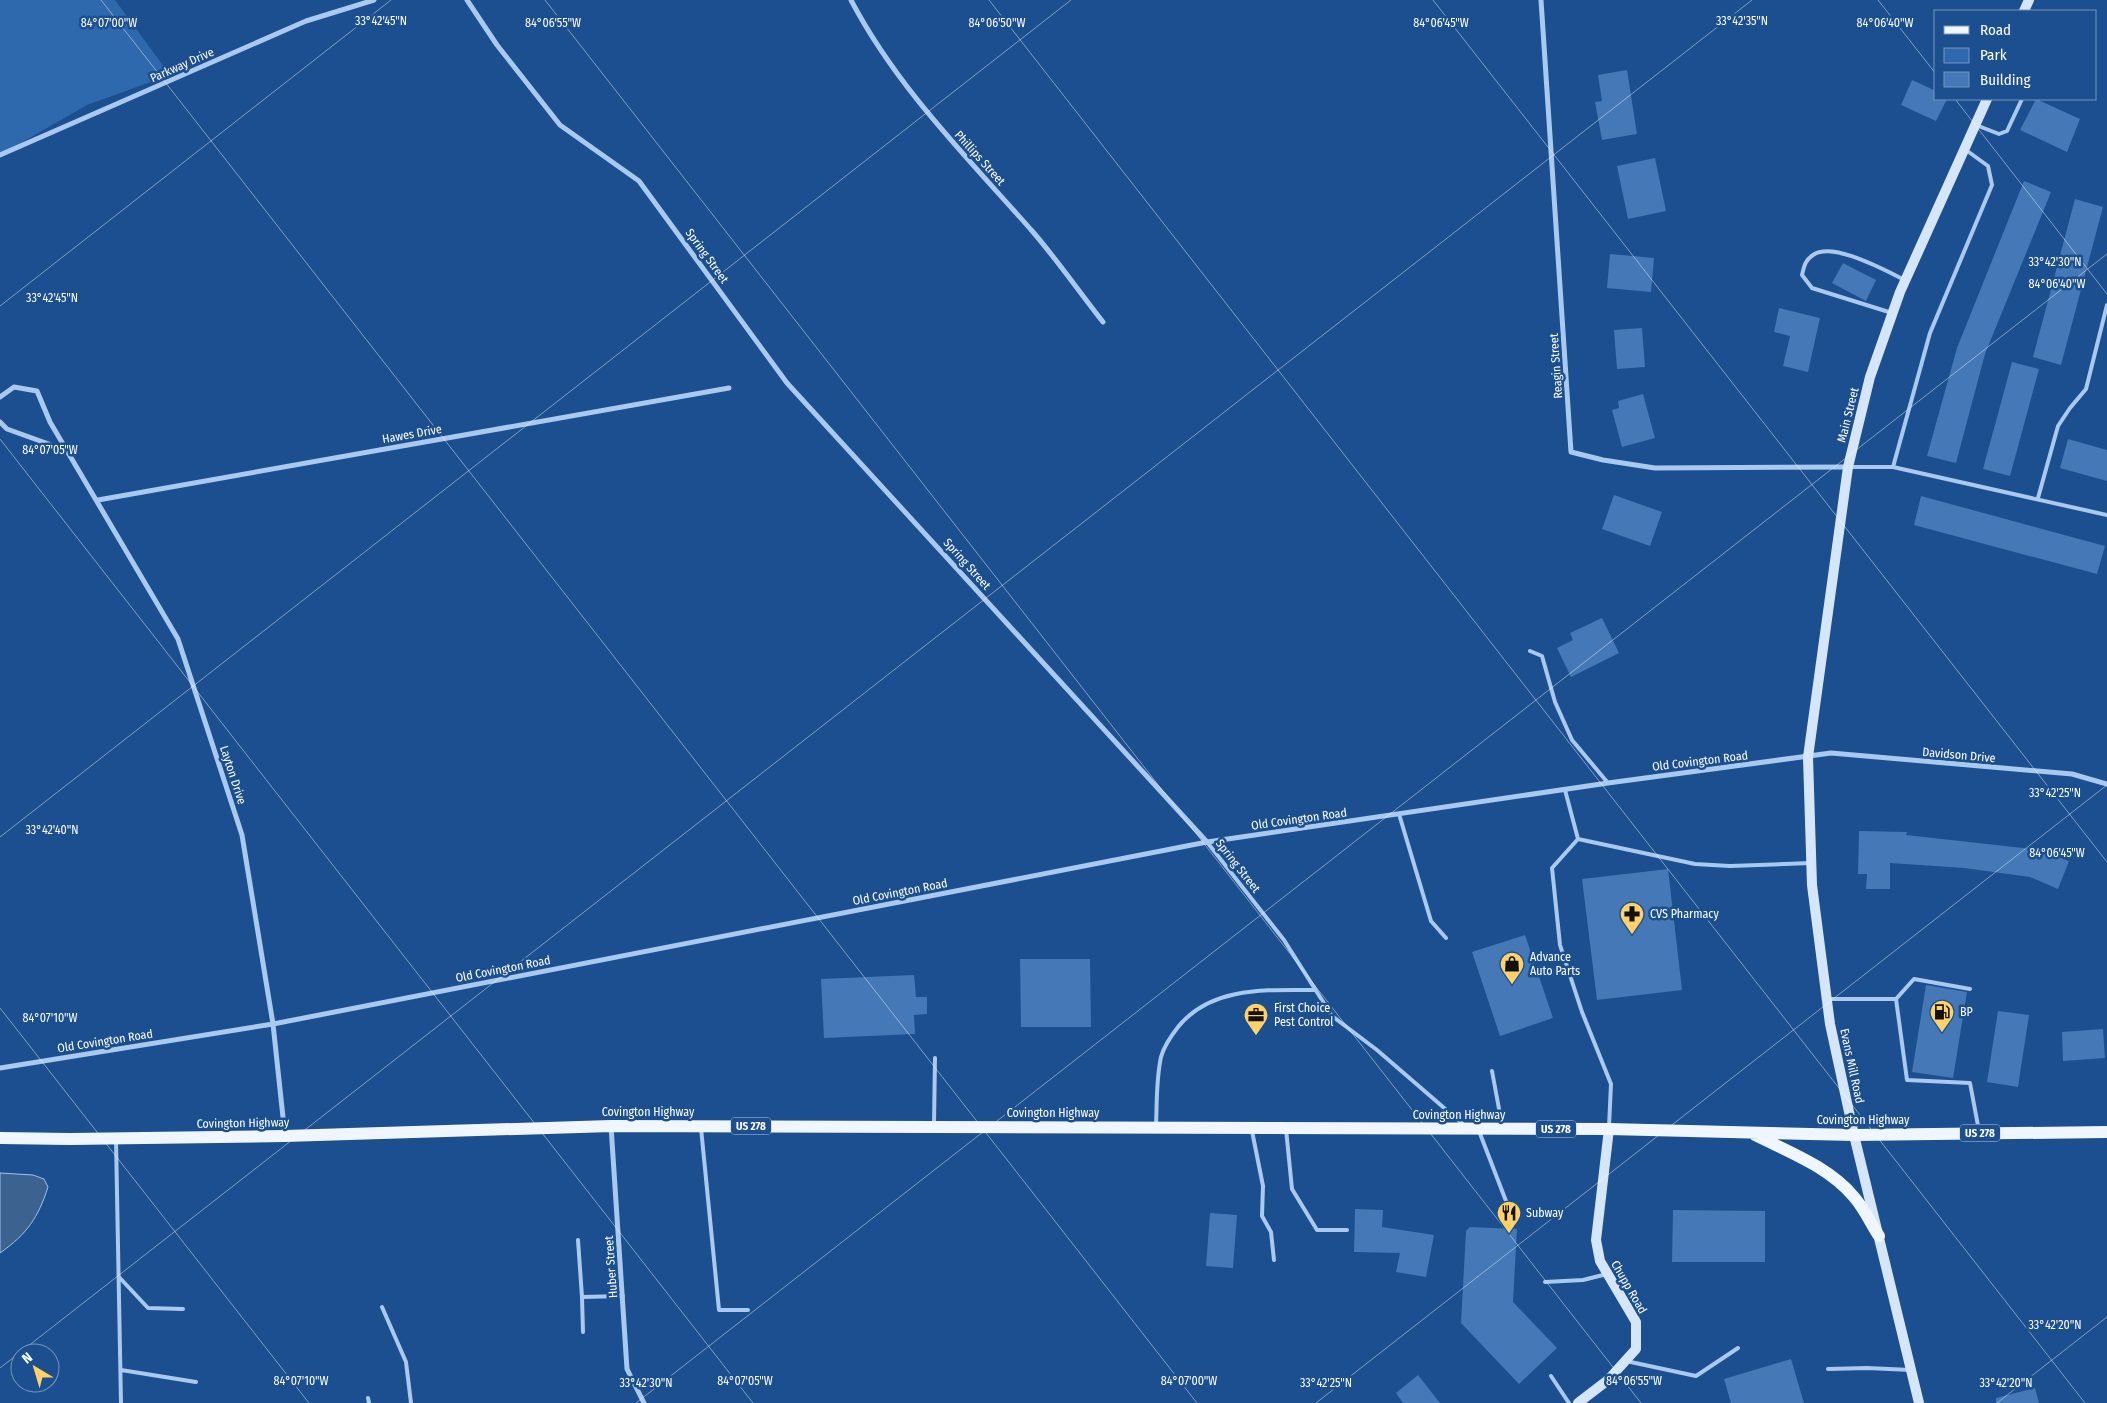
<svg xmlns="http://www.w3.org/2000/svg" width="2107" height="1403" font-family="'Fira Sans Condensed',sans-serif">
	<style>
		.green { fill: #2e69ad }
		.water { fill: #3c6290; stroke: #9cc4f0 }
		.building { fill: #4478b7 }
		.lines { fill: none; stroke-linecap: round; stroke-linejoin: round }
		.lane { stroke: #a9c9ee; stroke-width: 4 }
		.street { stroke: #a9c9ee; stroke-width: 5 }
		.secondary { stroke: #d6e6fa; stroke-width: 10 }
		.primary { stroke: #f0f6ff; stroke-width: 12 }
		.ticks { fill: none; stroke: #fff; stroke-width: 1; stroke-opacity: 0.45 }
		.labels { text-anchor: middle; stroke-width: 5; stroke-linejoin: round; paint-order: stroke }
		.shield { fill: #1b4f8f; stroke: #bbcadd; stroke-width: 1 }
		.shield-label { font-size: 11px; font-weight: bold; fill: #fff }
		.street-label { font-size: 12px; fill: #fff; stroke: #1b4f8f }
		.poi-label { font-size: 12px; fill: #fff; stroke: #1b4f8f; text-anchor: start }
		.ticks-label { font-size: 12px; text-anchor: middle; fill: #fff; stroke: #1b4f8f; stroke-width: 5; stroke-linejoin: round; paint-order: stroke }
	</style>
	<rect width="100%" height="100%" fill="#1b4f8f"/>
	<path class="green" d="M0 0H115L170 75 87 105 0 155Z"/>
	<path class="water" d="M0 1173 33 1175 44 1179 48 1187C38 1218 27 1234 0 1253Z"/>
	<path class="building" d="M1627 70 1637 134 1602 140 1595 102 1602 101 1598 75Z
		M1912 80 1936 91V99H1947L1936 121 1901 105Z
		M2036 99 2080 119 2067 152 2020 130Z
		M1655 158 1666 211 1628 219 1617 166Z
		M2024 181 2051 192 1985 354 1956 463 1927 456 1957 348Z
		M2075 199 2103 207 2061 365 2033 357Z
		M1610 254 1654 258 1651 292 1607 288Z
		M1843 263 1876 280 1866 301 1832 283Z
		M1779 308 1820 318 1808 372 1783 366 1790 336 1774 332Z
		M1642 328 1645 367 1617 369 1614 330Z
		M2012 362 2039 369 2010 476 1983 469Z
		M1643 394 1655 438 1622 447 1612 410 1619 408 1618 401Z
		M2068 439 2107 450V481L2060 468Z
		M1614 495 1662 512 1650 546 1602 529Z
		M1921 496 2105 546 2097 574 1914 525Z
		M1602 618 1619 653 1571 677 1557 648 1573 640 1570 633Z
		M1859 831 1907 832 1906 835 2041 850 2069 861 2058 889 2030 877 1964 868 1890 863V889H1866L1867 874H1858Z
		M1668 869 1682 990 1597 1000 1582 879Z
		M1525 935 1553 1018 1500 1036 1472 952Z
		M1020 959H1090L1091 1027H1021Z
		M914 975 916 997H927V1014L914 1015 915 1034 824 1038 821 979Z
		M1926 985 1967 992 1953 1078 1912 1072Z
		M1998 1011 2029 1015 2018 1087 1987 1082Z
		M2103 1029 2105 1058 2063 1061 2062 1032Z
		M1355 1209 1383 1210 1382 1227 1434 1235 1426 1277 1396 1272 1400 1253 1354 1252Z
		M1673 1210 1765 1211V1262H1672Z
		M1210 1213 1237 1215 1233 1268 1206 1266Z
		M1470 1227 1517 1229 1513 1302 1557 1348 1519 1384 1461 1323 1466 1231Z
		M1791 1359 1804 1403H1731L1724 1379Z
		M1418 1375 1440 1403H1403L1396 1393Z
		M2035 1388 2039 1403H1996V1398Z"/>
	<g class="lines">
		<path class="lane" d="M1976 125 1999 134 2007 131 2022 99
			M1892 313 1812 288 1802 275C1804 267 1805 260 1813 255 1833 241 1886 271 1905 280
			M1850 467H1893L2107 515
			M1893 467 1930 333 1992 185 1988 166 1966 150
			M2038 498 2058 426 2070 408 2086 389 2107 305
			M1530 651 1542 656 1555 702 1572 740 1608 783
			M1565 790 1578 839 1552 868 1560 945 1582 1012 1611 1084 1609 1127
			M1399 814 1431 921 1446 938
			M1578 839 1695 864 1730 866 1811 863
			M1207 842 1284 940 1332 1016 1377 1050 1465 1126
			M1829 999H1896L1907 1080 1970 1083 1979 1131
			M1896 999 1914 979 1970 989
			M1492 1071 1502 1125
			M934 1124 935 1058
			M1156 1126C1157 1103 1156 1080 1161 1057 1164 1046 1171 1036 1178 1027 1211 986 1267 990 1315 990
			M701 1128 719 1310H748
			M1286 1129 1292 1189 1317 1230H1347
			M1252 1131 1263 1186 1262 1216 1271 1232 1274 1260
			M1479 1131 1506 1201
			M116 1140 121 1403
			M578 1240 582 1297
			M119 1277 148 1308 183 1309
			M1545 1282 1583 1280 1607 1274
			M382 1307 406 1362 411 1403
			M583 1332 582 1297 623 1296
			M1626 1361 1696 1376 1738 1348
			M1828 1369 1867 1368 1911 1370
			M121 1370 196 1382
			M1551 1376 1569 1403
			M368 1398 369 1403"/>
		<path class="street" d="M467 0 497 45 560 125 639 181 787 383 1207 842
			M851 0C897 88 968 158 1033 232 1058 261 1080 293 1103 322
			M1541 0 1571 452 1603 460 1655 468 1848 467
			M0 155 306 21 374 0
			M0 397 14 387 37 391 50 422 178 639 242 835 273 1024 285 1136
			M0 422 7 429 68 451
			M98 500 729 388
			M0 1068 273 1024 1207 842 1608 783 1831 753 2072 774 2107 784
			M611 1126 627 1369 644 1403"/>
		<path class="secondary" d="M2024 11 2029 0
			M1578 1403 1608 1380 1636 1349V1322L1600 1261 1596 1240 1609 1129
			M1919 1403 1854 1135 1830 1024 1812 885 1808 757 1848 467 1870 377 1900 292 1987 99"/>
		<path class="primary" d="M1755 1135C1789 1152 1829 1167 1854 1197 1864 1208 1871 1224 1879 1236
			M0 1138 70 1139 285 1136 611 1126 1609 1129 1854 1135 2107 1132"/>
	</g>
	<path class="ticks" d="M101 0 1197 1403M545 0 1641 1403M989 0 2085 1403M1433 0 2107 862M1878 0 1936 74M1955 99 2107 294M0 306 391 0M0 439 753 1403M0 837 1071 0M0 1008 309 1403M0 1368 1752 0M636 1403 2107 254M1316 1403 2107 785M1997 1403 2107 1317"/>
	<defs>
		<symbol id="pharmacy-pin" viewBox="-11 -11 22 30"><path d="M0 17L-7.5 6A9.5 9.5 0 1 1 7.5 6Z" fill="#ffd166" stroke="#1b4f8f"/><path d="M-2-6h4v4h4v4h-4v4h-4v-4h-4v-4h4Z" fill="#111"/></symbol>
		<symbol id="shop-pin" viewBox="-11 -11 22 30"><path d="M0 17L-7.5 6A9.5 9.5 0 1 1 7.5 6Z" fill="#ffd166" stroke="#1b4f8f"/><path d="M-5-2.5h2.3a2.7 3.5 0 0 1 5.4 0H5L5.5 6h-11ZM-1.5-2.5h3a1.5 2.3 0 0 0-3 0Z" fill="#111"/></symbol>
		<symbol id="fuel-pin" viewBox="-11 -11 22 30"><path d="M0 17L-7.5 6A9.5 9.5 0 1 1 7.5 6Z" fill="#ffd166" stroke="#1b4f8f"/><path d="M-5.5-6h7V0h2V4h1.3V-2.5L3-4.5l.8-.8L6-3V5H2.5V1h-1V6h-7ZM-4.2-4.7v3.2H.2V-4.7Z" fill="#111"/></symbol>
		<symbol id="office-pin" viewBox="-11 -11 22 30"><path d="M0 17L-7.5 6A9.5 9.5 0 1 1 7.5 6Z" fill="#ffd166" stroke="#1b4f8f"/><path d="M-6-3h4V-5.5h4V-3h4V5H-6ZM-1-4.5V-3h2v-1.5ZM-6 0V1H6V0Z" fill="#111"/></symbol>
		<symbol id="restaurant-pin" viewBox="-11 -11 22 30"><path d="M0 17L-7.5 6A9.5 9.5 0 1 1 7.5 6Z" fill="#ffd166" stroke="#1b4f8f"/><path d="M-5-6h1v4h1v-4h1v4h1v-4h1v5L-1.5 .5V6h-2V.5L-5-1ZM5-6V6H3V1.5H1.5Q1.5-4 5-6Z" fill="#111"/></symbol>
	</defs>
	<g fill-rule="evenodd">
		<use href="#pharmacy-pin" x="1618" y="900" width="28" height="38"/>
		<use href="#shop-pin" x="1498" y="950" width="28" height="38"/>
		<use href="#fuel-pin" x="1928" y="998" width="28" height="38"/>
		<use href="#office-pin" x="1242" y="1001" width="28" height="38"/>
		<use href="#restaurant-pin" x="1495" y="1199" width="28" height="38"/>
	</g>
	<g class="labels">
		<g class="shield">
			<rect x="731" y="1117.5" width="40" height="17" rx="4"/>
			<rect x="1536" y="1120.5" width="40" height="17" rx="4"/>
			<rect x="1960" y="1124.5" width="40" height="17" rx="4"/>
		</g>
		<g class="shield-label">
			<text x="751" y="1130">US 278</text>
			<text x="1556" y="1133">US 278</text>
			<text x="1980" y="1137">US 278</text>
		</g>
		<g class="street-label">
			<text transform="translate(182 65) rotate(-24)" y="4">Parkway Drive</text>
			<text transform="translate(980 158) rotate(48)" y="4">Phillips Street</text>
			<text transform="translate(707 256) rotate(54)" y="4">Spring Street</text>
			<text transform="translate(1556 366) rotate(-94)" y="4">Reagin Street</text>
			<text transform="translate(1848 415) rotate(-76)" y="4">Main Street</text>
			<text transform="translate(412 434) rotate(-10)" y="4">Hawes Drive</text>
			<text transform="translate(967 564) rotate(48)" y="4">Spring Street</text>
			<text transform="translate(1959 755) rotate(5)" y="4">Davidson Drive</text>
			<text transform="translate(1700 761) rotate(-7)" y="4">Old Covington Road</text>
			<text transform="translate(233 775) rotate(72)" y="4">Layton Drive</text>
			<text transform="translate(1299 819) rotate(-8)" y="4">Old Covington Road</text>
			<text transform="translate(1238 866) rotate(52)" y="4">Spring Street</text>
			<text transform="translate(900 892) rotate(-11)" y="4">Old Covington Road</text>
			<text transform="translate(503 969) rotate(-11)" y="4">Old Covington Road</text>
			<text transform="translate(105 1041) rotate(-9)" y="4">Old Covington Road</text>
			<text transform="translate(1852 1066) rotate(78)" y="4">Evans Mill Road</text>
			<text x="648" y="1116">Covington Highway</text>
			<text x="1053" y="1117">Covington Highway</text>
			<text x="1459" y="1119">Covington Highway</text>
			<text x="1863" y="1124">Covington Highway</text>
			<text transform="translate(243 1123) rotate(-1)" y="4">Covington Highway</text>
			<text transform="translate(611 1267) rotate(-94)" y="4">Huber Street</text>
			<text transform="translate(1629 1287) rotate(60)" y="4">Chupp Road</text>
		</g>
		<g class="poi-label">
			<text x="1650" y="918">CVS Pharmacy</text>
			<text x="1530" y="961">Advance<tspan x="1530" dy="14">Auto Parts</tspan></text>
			<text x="1274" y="1012">First Choice<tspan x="1274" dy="14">Pest Control</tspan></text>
			<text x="1960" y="1016">BP</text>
			<text x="1526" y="1217">Subway</text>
		</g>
	</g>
	<g class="ticks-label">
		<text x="381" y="25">33°42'45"N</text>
		<text x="1742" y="25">33°42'35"N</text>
		<text x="109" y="27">84°07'00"W</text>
		<text x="553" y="27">84°06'55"W</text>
		<text x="997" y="27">84°06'50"W</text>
		<text x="1441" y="27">84°06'45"W</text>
		<text x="1885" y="27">84°06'40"W</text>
		<text x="2055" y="266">33°42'30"N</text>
		<text x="2057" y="288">84°06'40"W</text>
		<text x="52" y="302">33°42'45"N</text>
		<text x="50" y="454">84°07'05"W</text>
		<text x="2055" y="797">33°42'25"N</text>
		<text x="52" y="834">33°42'40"N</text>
		<text x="2057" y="857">84°06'45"W</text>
		<text x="50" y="1022">84°07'10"W</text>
		<text x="2055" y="1329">33°42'20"N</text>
		<text x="301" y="1385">84°07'10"W</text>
		<text x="745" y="1385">84°07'05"W</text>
		<text x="1189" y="1385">84°07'00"W</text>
		<text x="1634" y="1385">84°06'55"W</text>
		<text x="646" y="1387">33°42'30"N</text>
		<text x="1326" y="1387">33°42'25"N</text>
		<text x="2006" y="1387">33°42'20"N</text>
	</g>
	<rect x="1934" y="10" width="162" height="90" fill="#1b4f8f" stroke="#7695bc"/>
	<rect x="1944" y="26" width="25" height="8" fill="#f0f6ff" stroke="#7695bc"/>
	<text x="1980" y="35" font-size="15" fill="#ffffff">Road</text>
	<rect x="1944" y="48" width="25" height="15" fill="#2e69ad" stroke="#7695bc"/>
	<text x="1980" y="60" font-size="15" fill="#ffffff">Park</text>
	<rect x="1944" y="72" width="25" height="15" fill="#4478b7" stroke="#7695bc"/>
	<text x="1980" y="85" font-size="15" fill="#ffffff">Building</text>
	<g transform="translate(35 1368) rotate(322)"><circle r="24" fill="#1b4f8f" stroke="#7695bc"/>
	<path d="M0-4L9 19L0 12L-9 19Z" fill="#ffd166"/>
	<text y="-8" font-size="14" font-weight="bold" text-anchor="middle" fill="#ffffff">N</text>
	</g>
</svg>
